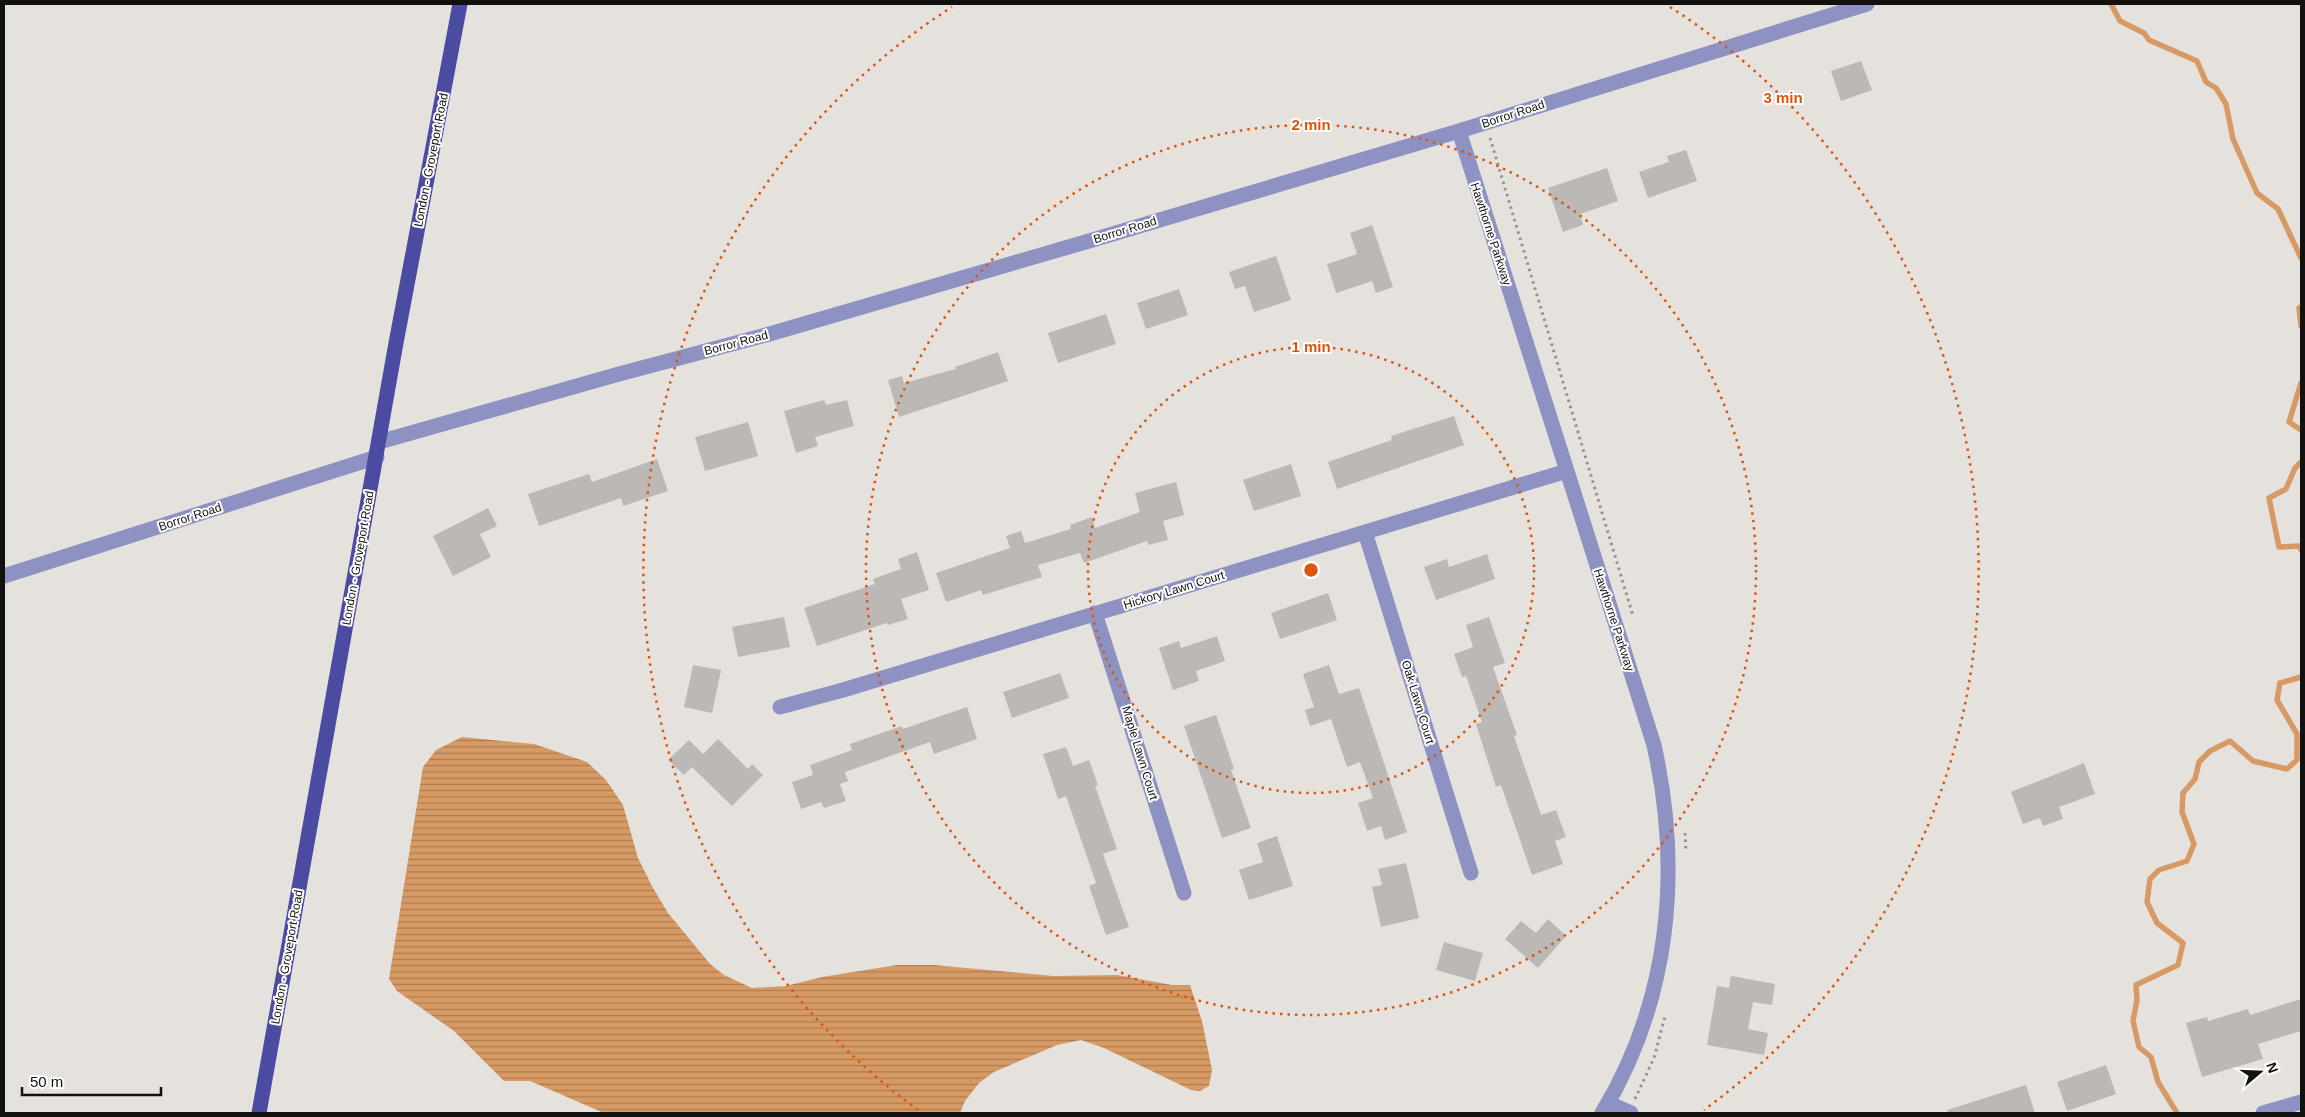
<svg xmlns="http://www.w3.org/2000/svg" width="2305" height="1117" font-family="Arial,sans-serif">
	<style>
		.water { fill: url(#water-rules) }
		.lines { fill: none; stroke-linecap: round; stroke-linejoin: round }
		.stream { stroke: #d79a65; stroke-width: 5.5 }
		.building { fill: #bcb8b5 }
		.path { stroke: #95928f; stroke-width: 3; stroke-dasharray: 2.5 4; stroke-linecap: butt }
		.minor { stroke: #8d92c3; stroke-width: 15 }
		.major { stroke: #4b4ba2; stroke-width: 15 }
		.ring { fill: none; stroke: #dd550c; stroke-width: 2.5; stroke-dasharray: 2.5 5 }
		.labels { text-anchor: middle; stroke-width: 4; stroke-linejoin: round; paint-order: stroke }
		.street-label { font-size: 12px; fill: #131110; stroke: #fff }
		.centre { fill: #dd550c; stroke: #fff; stroke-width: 2.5 }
		.ring-label { font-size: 15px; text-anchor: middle; font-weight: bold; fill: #dd550c; stroke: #fff; stroke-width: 4; stroke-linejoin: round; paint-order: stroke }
	</style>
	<defs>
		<pattern id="water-rules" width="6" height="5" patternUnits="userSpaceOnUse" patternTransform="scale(1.25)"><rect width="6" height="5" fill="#d79a65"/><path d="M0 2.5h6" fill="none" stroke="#ad7c52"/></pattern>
	</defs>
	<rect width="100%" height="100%" fill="#e5e2de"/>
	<path class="water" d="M462 737 534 744 587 762 606 780 623 805 638 858 653 888 668 913 710 964 724 975 752 988 786 986 822 977 897 965H934L1053 976 1117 975 1172 985H1190L1202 1021 1212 1070 1209 1086 1200 1091 1191 1090 1104 1048 1081 1040 1057 1045 994 1072 979 1083 965 1101 960 1113H604L530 1081H504L454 1031 397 991 389 979 423 767 436 750Z"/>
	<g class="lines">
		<path class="stream" d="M2111 4 2120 21 2144 33 2149 40 2197 61 2206 82 2216 88 2226 104 2233 139 2257 193 2278 209 2301 258
			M2301 307 2299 308 2301 326
			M2301 383 2289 422 2301 430
			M2301 462 2295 468 2286 489 2269 498 2279 547 2299 546 2301 550
			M2177 1113 2158 1082 2151 1057 2139 1047 2133 1021 2137 1000 2136 985 2178 965 2183 943 2157 923 2147 902 2150 879 2159 870 2187 861 2194 844 2182 812 2183 793 2195 779 2199 762 2210 751 2230 741 2253 761 2287 769 2297 760V734L2277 700 2280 683 2301 677"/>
	</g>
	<path class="building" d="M1861 61 1872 90 1841 101 1831 71Z
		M1686 150 1697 181 1648 198 1639 172 1669 162 1667 156Z
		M1607 168 1618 201 1580 214 1583 225 1563 232 1548 188Z
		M1372 225 1393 287 1376 293 1372 281 1336 293 1327 264 1357 254 1350 233Z
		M1276 256 1291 300 1254 312 1245 286 1235 289 1229 272Z
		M1179 289 1188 315 1146 329 1137 303Z
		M1106 314 1116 344 1058 363 1048 333Z
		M998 352 1008 381 899 417 888 380 902 376 904 383 956 369 955 367Z
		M824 400 826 405 847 400 854 426 815 437 818 446 796 453 784 411Z
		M1454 416 1464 445 1337 489 1328 462 1392 440 1391 436Z
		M748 422 758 456 705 471 695 437Z
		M657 459 668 491 623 506 621 498 539 526 528 494 589 474 592 482Z
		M1291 464 1301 496 1254 511 1243 480Z
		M1176 482 1184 515 1163 521 1168 540 1148 545 1147 541 1084 563 1080 553 1038 565 1042 577 983 595 981 590 946 602 936 573 1010 548 1006 536 1021 531 1025 543 1071 529 1070 525 1092 517 1095 528 1140 512 1135 493Z
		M488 508 497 526 480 534 491 557 453 576 433 536Z
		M917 552 929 590 901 599 908 619 888 625 887 623 817 646 804 608 875 584 873 579 901 569 898 559Z
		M1487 554 1495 579 1436 600 1424 567 1447 559 1449 567Z
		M1328 593 1337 620 1280 639 1271 613Z
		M784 617 790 647 738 657 732 627Z
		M1489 617 1505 663 1493 667 1517 735 1514 736 1541 815 1556 810 1566 837 1555 841 1563 864 1532 875 1501 785 1496 787 1476 724 1482 722 1466 676 1462 677 1454 654 1473 647 1466 625Z
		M1217 636 1225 661 1196 671 1199 681 1173 690 1159 648 1179 641 1181 648Z
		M693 665 721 670 712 713 684 707Z
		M1329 665 1339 694 1359 688 1407 832 1385 840 1381 826 1367 831 1358 803 1373 798 1360 762 1347 767 1331 719 1310 726 1305 710 1314 707 1303 674Z
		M1060 673 1069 698 1012 718 1003 692Z
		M967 707 977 739 934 754 930 742 845 772 848 781 840 784 846 801 824 808 821 802 801 809 792 782 813 775 810 765 852 750 850 744 902 726 903 729Z
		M1216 715 1234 769 1231 770 1251 828 1222 838 1184 726Z
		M718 739 748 769 752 764 763 775 732 806 692 767 684 775 668 760 689 740 703 754Z
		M1066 747 1073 766 1089 760 1098 785 1095 786 1117 849 1103 854 1129 927 1106 935 1089 886 1096 883 1066 796 1058 799 1043 754Z
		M2084 763 2095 794 2059 807 2063 819 2043 826 2040 818 2023 824 2011 792Z
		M1277 836 1293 886 1249 900 1239 870 1263 862 1257 843Z
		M1406 863 1419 918 1381 927 1372 887 1382 885 1378 869Z
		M1548 919 1566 936 1538 968 1505 939 1521 921 1536 933Z
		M1444 942 1483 953 1475 981 1436 970Z
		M1731 976 1775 984 1772 1005 1753 1002 1748 1029 1768 1033 1764 1055 1707 1045 1717 986 1729 988Z
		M2301 999V1031L2258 1044 2263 1059 2202 1077 2186 1023 2207 1017 2208 1021 2248 1009 2250 1015Z
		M2106 1065 2116 1094 2067 1111 2057 1082Z
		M2026 1085 2035 1113H1948L1947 1110Z"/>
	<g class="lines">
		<path class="path" d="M1490 138 1633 616
			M1685 833 1686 852
			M1635 1099 1654 1058 1665 1016"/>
		<path class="minor" d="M1459 131 1654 745C1682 871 1670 1001 1602 1113
			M379 442 619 374 766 335 1089 241 1459 131 1867 4
			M1365 532 1471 873
			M4 576 377 457
			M1095 613 1184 893
			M780 707 843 690 1567 471
			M1608 1103 1631 1113
			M2263 1113 2301 1102"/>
		<path class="major" d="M259 1113 396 343 460 4"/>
	</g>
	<g class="ring">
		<circle cx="1311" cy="570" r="223"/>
		<circle cx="1311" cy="570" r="445"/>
		<path d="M918 1110A668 668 0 0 1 952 7M1670 7A668 668 0 0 1 1704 1110"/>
	</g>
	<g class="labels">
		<g class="street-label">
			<text transform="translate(1513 114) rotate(-18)" y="4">Borror Road</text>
			<text transform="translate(431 160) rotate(-79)" y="4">London - Groveport Road</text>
			<text transform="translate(1125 230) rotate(-17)" y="4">Borror Road</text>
			<text transform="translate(1491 234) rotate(72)" y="4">Hawthorne Parkway</text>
			<text transform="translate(736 343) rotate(-15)" y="4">Borror Road</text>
			<text transform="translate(190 517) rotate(-18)" y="4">Borror Road</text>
			<text transform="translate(358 558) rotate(-80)" y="4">London - Groveport Road</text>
			<text transform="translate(1174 590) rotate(-17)" y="4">Hickory Lawn Court</text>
			<text transform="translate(1614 620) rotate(72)" y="4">Hawthorne Parkway</text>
			<text transform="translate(1418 702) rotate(73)" y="4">Oak Lawn Court</text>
			<text transform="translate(1140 753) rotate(73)" y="4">Maple Lawn Court</text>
			<text transform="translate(287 957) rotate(-80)" y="4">London - Groveport Road</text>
		</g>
	</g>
	<circle cx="1311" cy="570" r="8" class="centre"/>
	<g class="ring-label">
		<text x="1783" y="103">3 min</text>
		<text x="1311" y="130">2 min</text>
		<text x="1311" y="352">1 min</text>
	</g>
	<rect width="2305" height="1117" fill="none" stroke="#131110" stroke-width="10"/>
	<g transform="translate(2260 1072) rotate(71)" stroke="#ffffff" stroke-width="4" paint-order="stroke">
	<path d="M0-4L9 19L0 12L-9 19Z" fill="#131110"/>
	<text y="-8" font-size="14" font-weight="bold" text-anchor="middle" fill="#131110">N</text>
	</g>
	<path d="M22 1087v8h139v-8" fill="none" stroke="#131110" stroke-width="2.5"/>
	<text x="30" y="1087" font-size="15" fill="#131110" stroke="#ffffff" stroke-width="4" paint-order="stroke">50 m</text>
</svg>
